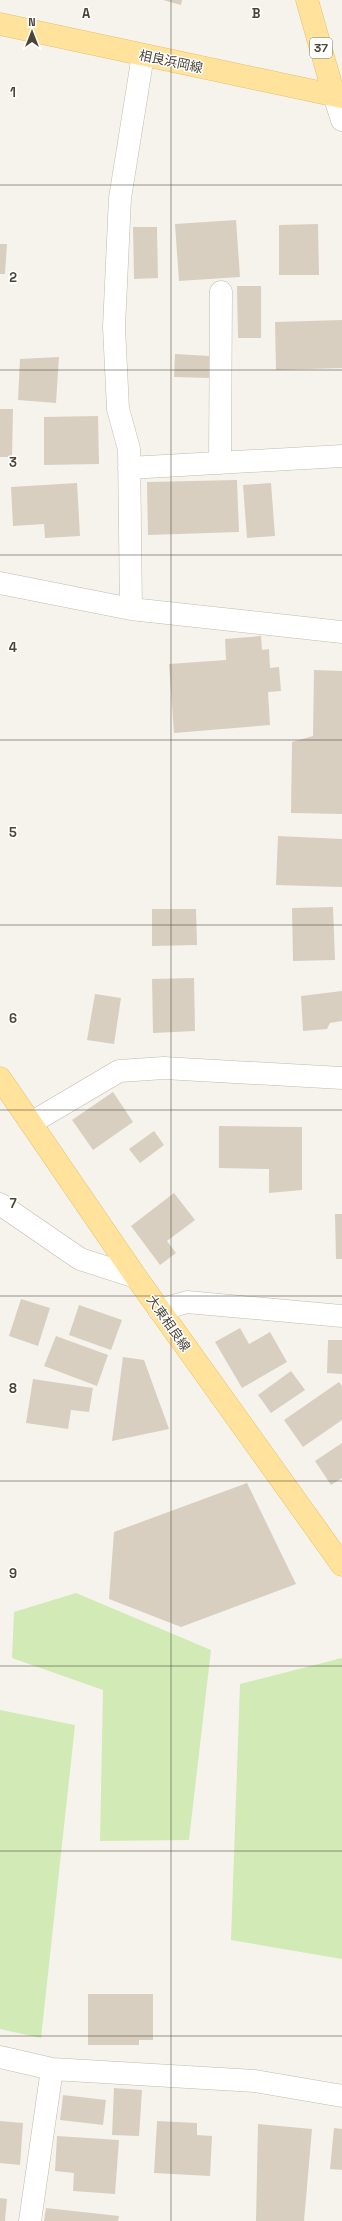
<svg xmlns="http://www.w3.org/2000/svg" width="342" height="2221" font-family="'Space Grotesk','Noto Sans JP',sans-serif">
	<style>
		.green { fill: #d2eab5 }
		.building { fill: #d8cfc1 }
		.lines { fill: none; stroke-linecap: round; stroke-linejoin: round }
		.minor-casing { stroke: #c2bbae; stroke-width: 23 }
		.major-casing { stroke: #e6c16a; stroke-width: 23 }
		.minor { stroke: #fff; stroke-width: 22 }
		.major { stroke: #ffe39c; stroke-width: 22 }
		.grid { fill: none; stroke: #4b4439; stroke-width: 1; stroke-opacity: 0.55 }
		.labels { text-anchor: middle; stroke-width: 3; stroke-linejoin: round; paint-order: stroke }
		.shield { fill: #fff; stroke: #817c74; stroke-width: 1 }
		.shield-label { font-size: 12px; font-weight: bold; fill: #4b4439 }
		.street-label { font-size: 13px; fill: #4b4439; stroke: #fff }
		.grid-label { font-size: 13px; text-anchor: middle; font-weight: bold; fill: #4b4439; stroke: #fff; stroke-width: 3; stroke-linejoin: round; paint-order: stroke }
	</style>
	<rect width="100%" height="100%" fill="#f6f3ec"/>
	<path class="green" d="M76 1593 211 1650 189 1840 100 1841 103 1690 12 1658 14 1612Z
		M342 1658V1959L231 1940 240 1684Z
		M0 1710 75 1725 41 2038 0 2029Z"/>
	<path class="building" d="M163 0H182L181 5Z
		M236 220 240 277 179 281 175 224Z
		M318 224 319 275H279V225Z
		M133 227H157L158 278 134 279Z
		M0 244H7L5 274H0Z
		M237 286H261V338H238Z
		M342 320V368L276 370 275 322Z
		M175 354 210 356 209 378 174 377Z
		M59 357 56 403 18 400 20 359Z
		M0 409H13L12 457H0Z
		M98 416 99 464 44 465V417Z
		M237 480 239 532 148 535 147 482Z
		M77 483 80 536 45 538 44 524 13 526 11 487Z
		M271 483 275 536 247 538 243 485Z
		M261 636 262 650 269 649 270 668 279 667 281 691 268 692 270 725 174 733 169 664 226 660 225 639Z
		M314 670 342 671V814L291 813 292 742 313 736Z
		M278 836 342 839V887L276 885Z
		M333 907 335 960 293 961 292 908Z
		M152 909H196L197 945 152 946Z
		M194 978 195 1031 153 1033 152 979Z
		M342 991V1021L330 1023 327 1029 303 1031 301 996Z
		M95 994 121 998 114 1044 87 1040Z
		M113 1092 133 1122 93 1150 72 1120Z
		M219 1126 302 1127V1190L269 1193V1169L219 1168Z
		M154 1131 164 1145 140 1163 129 1149Z
		M174 1193 195 1220 167 1241 176 1253 160 1265 131 1226Z
		M335 1214H342V1259H336Z
		M21 1299 50 1308 38 1346 9 1336Z
		M79 1305 122 1320 111 1350 69 1335Z
		M240 1328 249 1344 270 1332 287 1362 242 1388 215 1342Z
		M56 1336 108 1355 97 1386 44 1366Z
		M328 1340H342V1374L327 1373Z
		M123 1357 144 1360 169 1429 112 1441Z
		M291 1371 305 1390 271 1413 258 1395Z
		M33 1379 93 1388 89 1412 71 1410 68 1429 26 1423Z
		M339 1382 342 1386V1420L303 1447 284 1420Z
		M342 1443V1478L331 1485 315 1461Z
		M247 1483 296 1584 181 1627 109 1599 114 1532Z
		M88 1994H153V2040H139V2045H88Z
		M114 2088 142 2090 139 2136 112 2135Z
		M63 2095 106 2100 103 2125 60 2120Z
		M0 2121 23 2123 20 2165 0 2163Z
		M157 2121 197 2123V2135L212 2136 210 2176 154 2173Z
		M258 2124 312 2129 304 2221H256Z
		M334 2128 342 2129V2170L330 2169Z
		M57 2136 119 2140 115 2194 73 2191 74 2173 55 2171Z
		M0 2198 7 2199 5 2221H0Z
		M46 2208 119 2216 118 2221H44Z"/>
	<g class="lines">
		<defs>
			<path id="minor" d="M334 95 342 120
				M220 463 221 292
				M129 468 342 456
				M0 583 131 609 342 632
				M131 609 129 449 118 409 114 327 120 198 143 55
				M31 1123 119 1071 164 1068 342 1078
				M0 1204 80 1259 136 1277
				M159 1310 187 1302 342 1316
				M0 2057 52 2069 30 2221
				M52 2069 255 2081 342 2096"/>
			<path id="major" d="M307 0 334 95
				M0 24 342 97
				M0 1078 136 1277 342 1565"/>
		</defs>
		<use href="#minor" class="minor-casing"/>
		<use href="#major" class="major-casing"/>
		<use href="#minor" class="minor"/>
		<use href="#major" class="major"/>
	</g>
	<path class="grid" d="M171 0V2221M0 185H342M0 370H342M0 555H342M0 740H342M0 925H342M0 1110H342M0 1296H342M0 1481H342M0 1666H342M0 1851H342M0 2036H342"/>
	<g class="labels">
		<rect class="shield" x="310" y="38" width="22" height="20" rx="3"/>
		<g class="shield-label">
			<text x="321" y="52">37</text>
		</g>
		<g class="street-label">
			<text transform="translate(171 61) rotate(12)" y="5">相良浜岡線</text>
			<text transform="translate(169 1323) rotate(55)" y="5">大東相良線</text>
		</g>
	</g>
	<g class="grid-label">
		<text x="86" y="18">A</text>
		<text x="256" y="18">B</text>
		<text x="13" y="97">1</text>
		<text x="13" y="282">2</text>
		<text x="13" y="467">3</text>
		<text x="13" y="652">4</text>
		<text x="13" y="837">5</text>
		<text x="13" y="1023">6</text>
		<text x="13" y="1208">7</text>
		<text x="13" y="1393">8</text>
		<text x="13" y="1578">9</text>
	</g>
	<g transform="translate(32 32)" stroke="#ffffff" stroke-width="3" paint-order="stroke">
	<path d="M0-3L7 15L0 10L-7 15Z" fill="#4b4439"/>
	<text y="-6" font-size="11" font-weight="bold" text-anchor="middle" fill="#4b4439">N</text>
	</g>
</svg>
